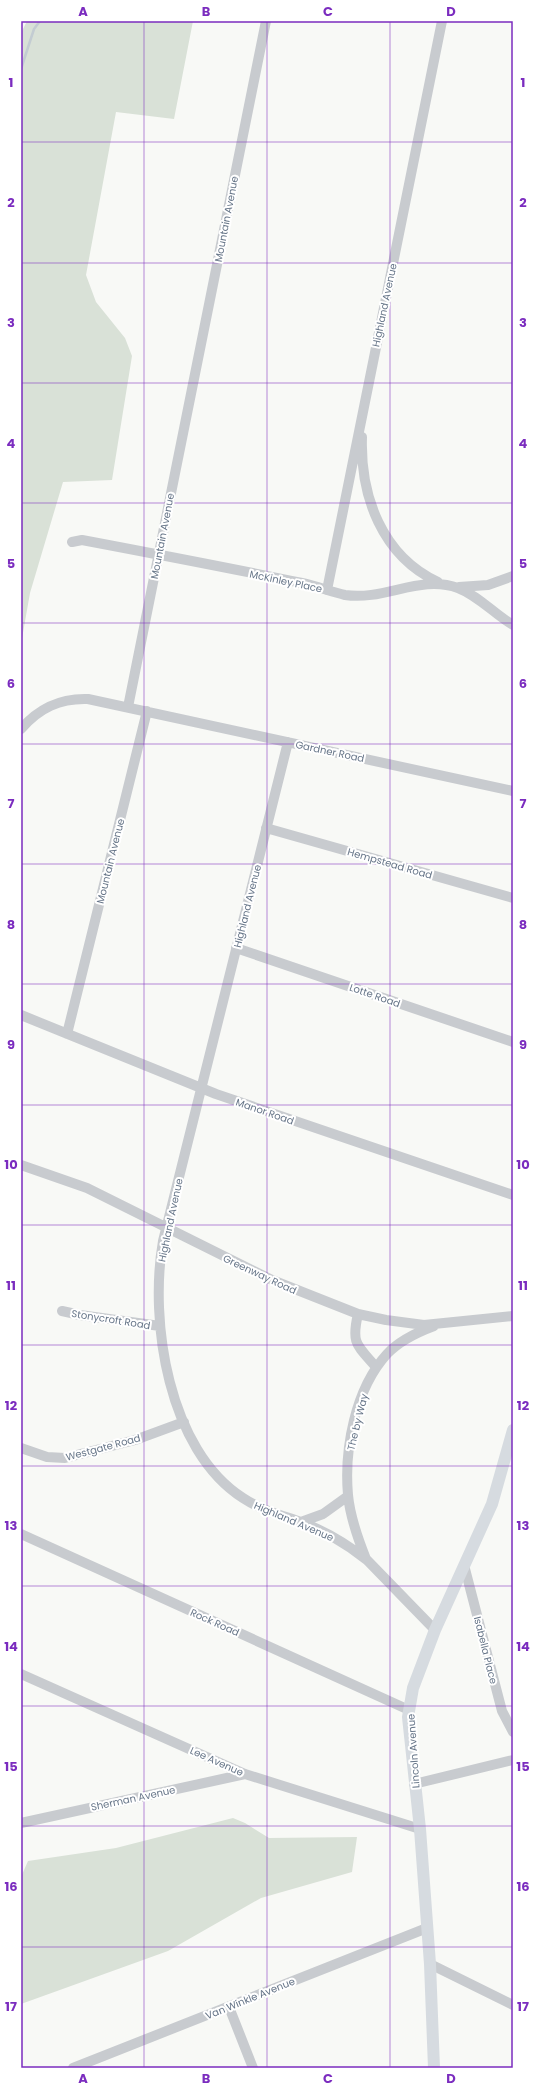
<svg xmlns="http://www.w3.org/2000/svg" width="534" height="2089" font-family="Poppins,sans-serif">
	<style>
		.green { fill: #d9e1d7 }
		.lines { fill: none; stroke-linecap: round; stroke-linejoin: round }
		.stream { stroke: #c3ccd2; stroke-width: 2.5 }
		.minor { stroke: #c8cbcf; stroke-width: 10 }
		.major { stroke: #d6dbe0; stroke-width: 12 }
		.grid { fill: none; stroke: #7b2cbf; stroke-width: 1; stroke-opacity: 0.55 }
		.labels { text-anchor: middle; stroke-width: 4; stroke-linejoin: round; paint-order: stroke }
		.street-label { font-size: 10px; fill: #667588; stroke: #fff }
		.neatline { fill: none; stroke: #7b2cbf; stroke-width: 1.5 }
		.grid-label { font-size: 13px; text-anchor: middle; font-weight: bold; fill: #7b2cbf }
	</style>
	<rect width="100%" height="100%" fill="#f8f9f6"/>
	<path class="green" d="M27 21H193L174 119 116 112 86 275 96 302 125 338 132 356 112 480 63 482 30 593 21 644V33Z
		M233 1818 245 1823 269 1838 357 1837 352 1872 261 1898 168 1951 21 2004V1877L28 1861 116 1848Z"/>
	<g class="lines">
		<path class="stream" d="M21 69 34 29 40 21"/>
		<path class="minor" d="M362 437C360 496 382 556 438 582
			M72 542 82 540C156 554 229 568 302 583 317 586 331 592 345 595 385 601 420 574 458 588 479 596 494 614 513 625
			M459 587 488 585 513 576
			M327 590 442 21
			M128 707 266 21
			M21 729C39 708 60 698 88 699L513 791
			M288 742 163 1241C149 1321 168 1450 243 1498 261 1510 281 1515 301 1522 325 1531 347 1544 367 1560L435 1630
			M266 828 513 898
			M236 948 513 1042
			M21 1015 216 1094 513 1195
			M67 1034 147 711
			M21 1165 87 1188 272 1280 358 1314 386 1320 424 1325 513 1316
			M62 1311 80 1315 160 1326
			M358 1314C351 1344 357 1345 376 1367
			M21 1448 47 1457 65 1458 135 1440 184 1422
			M301 1522 323 1514 348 1496
			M21 1534 409 1710
			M366 1559C358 1539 350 1517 348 1495 344 1449 355 1389 387 1354 399 1341 418 1332 434 1326
			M464 1565 502 1711 513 1732
			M21 1674 245 1774 420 1829
			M414 1784 513 1760
			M21 1823 245 1774
			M430 1964 513 2005
			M229 2007 253 2068
			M73 2068 427 1928"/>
		<path class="major" d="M434 2068 430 1964 420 1829 408 1717 413 1688 435 1630 492 1504 513 1430"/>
	</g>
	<path class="grid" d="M144 21V2068M267 21V2068M390 21V2068M21 142H513M21 263H513M21 383H513M21 503H513M21 623H513M21 744H513M21 864H513M21 984H513M21 1105H513M21 1225H513M21 1345H513M21 1466H513M21 1586H513M21 1706H513M21 1826H513M21 1947H513"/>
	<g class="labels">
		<g class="street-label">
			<text transform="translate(226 219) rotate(-79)" y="4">Mountain Avenue</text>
			<text transform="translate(384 305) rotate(-78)" y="4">Highland Avenue</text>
			<text transform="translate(162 536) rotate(-79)" y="4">Mountain Avenue</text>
			<text transform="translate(286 581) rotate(12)" y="4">McKinley Place</text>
			<text transform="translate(330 751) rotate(12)" y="4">Gardner Road</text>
			<text transform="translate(110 861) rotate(-76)" y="4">Mountain Avenue</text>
			<text transform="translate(390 863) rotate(16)" y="4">Hempstead Road</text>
			<text transform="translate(247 906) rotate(-76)" y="4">Highland Avenue</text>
			<text transform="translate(375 995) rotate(19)" y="4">Lotte Road</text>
			<text transform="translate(265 1111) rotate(19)" y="4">Manor Road</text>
			<text transform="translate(170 1220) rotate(-78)" y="4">Highland Avenue</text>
			<text transform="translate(260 1274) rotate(25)" y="4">Greenway Road</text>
			<text transform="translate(111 1319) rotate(9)" y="4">Stonycroft Road</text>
			<text transform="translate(357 1422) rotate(-76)" y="4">The by Way</text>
			<text transform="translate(103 1447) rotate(-15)" y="4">Westgate Road</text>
			<text transform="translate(294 1521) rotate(23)" y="4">Highland Avenue</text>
			<text transform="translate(215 1622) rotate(24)" y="4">Rock Road</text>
			<text transform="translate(486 1650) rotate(76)" y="4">Isabella Place</text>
			<text transform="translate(413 1751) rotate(-94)" y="4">Lincoln Avenue</text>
			<text transform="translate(217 1761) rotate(24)" y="4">Lee Avenue</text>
			<text transform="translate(133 1798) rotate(-12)" y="4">Sherman Avenue</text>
			<text transform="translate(250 1998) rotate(-22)" y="4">Van Winkle Avenue</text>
		</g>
	</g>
	<rect width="534" height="2089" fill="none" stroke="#ffffff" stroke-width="44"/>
	<rect x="22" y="22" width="490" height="2045" class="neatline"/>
	<g class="grid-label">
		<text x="83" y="16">A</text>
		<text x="206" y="16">B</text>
		<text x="328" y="16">C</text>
		<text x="451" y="16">D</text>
		<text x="11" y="87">1</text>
		<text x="523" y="87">1</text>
		<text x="11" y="207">2</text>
		<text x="523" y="207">2</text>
		<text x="11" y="327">3</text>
		<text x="523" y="327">3</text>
		<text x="11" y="448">4</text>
		<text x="523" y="448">4</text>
		<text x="11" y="568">5</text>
		<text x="523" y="568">5</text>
		<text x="11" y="688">6</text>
		<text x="523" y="688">6</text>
		<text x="11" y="808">7</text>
		<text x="523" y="808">7</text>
		<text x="11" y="929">8</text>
		<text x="523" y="929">8</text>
		<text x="11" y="1049">9</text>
		<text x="523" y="1049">9</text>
		<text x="11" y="1169">10</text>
		<text x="523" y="1169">10</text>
		<text x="11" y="1290">11</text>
		<text x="523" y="1290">11</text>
		<text x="11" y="1410">12</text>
		<text x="523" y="1410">12</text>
		<text x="11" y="1530">13</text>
		<text x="523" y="1530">13</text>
		<text x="11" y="1651">14</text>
		<text x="523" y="1651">14</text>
		<text x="11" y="1771">15</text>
		<text x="523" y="1771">15</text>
		<text x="11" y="1891">16</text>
		<text x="523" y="1891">16</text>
		<text x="11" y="2011">17</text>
		<text x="523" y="2011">17</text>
		<text x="83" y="2083">A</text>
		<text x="206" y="2083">B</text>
		<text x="328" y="2083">C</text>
		<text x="451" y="2083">D</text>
	</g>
</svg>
